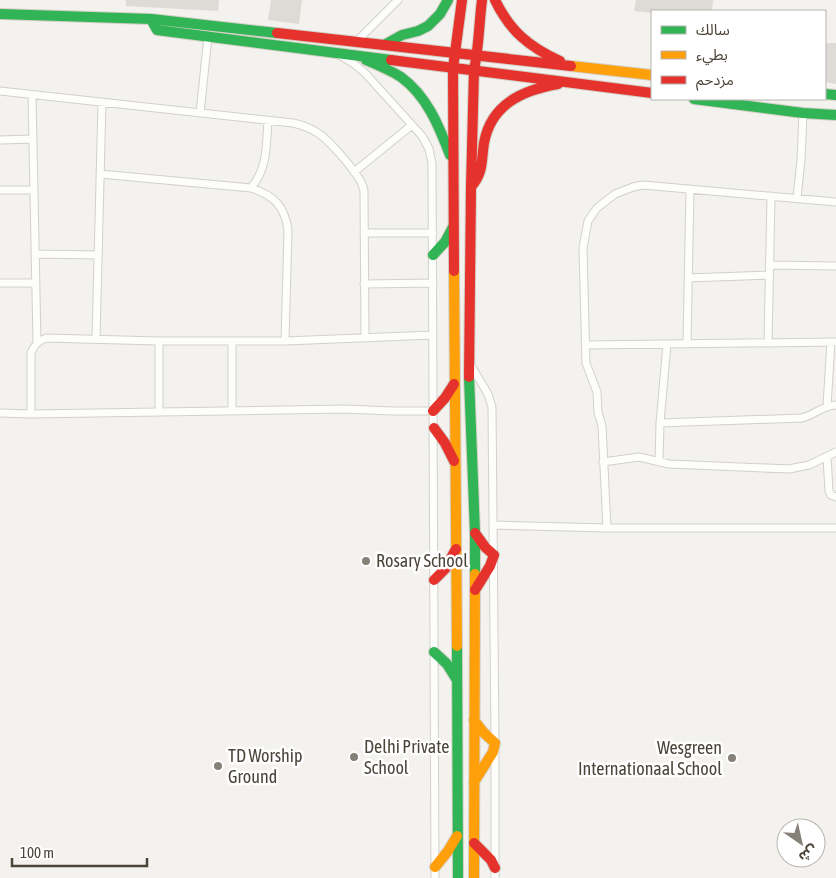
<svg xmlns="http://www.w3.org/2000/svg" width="836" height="878" font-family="'Asap Condensed','Noto Sans Arabic',sans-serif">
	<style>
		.building { fill: #dedbd6 }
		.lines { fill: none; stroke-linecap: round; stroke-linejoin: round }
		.street-casing { stroke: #d2d0cb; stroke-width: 9 }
		.fast-casing { stroke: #d3cfc5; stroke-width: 12 }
		.slow-casing { stroke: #d3cfc5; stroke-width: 12 }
		.jam-casing { stroke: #d3cfc5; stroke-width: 12 }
		.street { stroke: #fdfdfc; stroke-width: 7 }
		.fast { stroke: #30b455; stroke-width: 10 }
		.slow { stroke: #ff9f0a; stroke-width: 10 }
		.jam { stroke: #e5322d; stroke-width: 10 }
		.poi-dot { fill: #868178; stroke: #fff; stroke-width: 2 }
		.labels { text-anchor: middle; stroke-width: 5; stroke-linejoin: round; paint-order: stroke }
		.poi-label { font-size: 18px; fill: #4b4439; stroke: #fff; text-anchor: start }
	</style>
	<rect width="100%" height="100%" fill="#f4f2ee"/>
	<path class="building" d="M126 0H219L218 11 126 6Z
		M271 0H302L299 24 268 20Z
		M636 0H713L712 11H652V13L634 11Z
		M825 43H836V84L825 82Z"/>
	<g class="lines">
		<defs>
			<path id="street" d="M356 42 398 0
				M339 55 353 63 365 73 422 136 429 149 432 163 435 878
				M0 91 293 123C302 125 310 128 318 133 330 141 350 165 358 177 361 181 363 186 364 191L365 338
				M32 95 37 343
				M200 113 208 36
				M0 140 33 139
				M354 172 412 125
				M100 174 251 188C274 195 285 207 288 230L285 341
				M251 188C268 168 266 145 268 121
				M0 190H34
				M797 198 801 160 803 113
				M364 233H433
				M35 254 98 255
				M769 265 836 266
				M688 278 769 275
				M0 283H35
				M364 284 433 283
				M96 339 102 102
				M232 341V411
				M768 343 771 196
				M687 344 690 189
				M586 345 836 342
				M470 364 488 394 492 407 495 743V878
				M827 406 831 342
				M159 412V341
				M0 413 31 414 344 409 393 411H433
				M31 414V353C34 345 38 341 46 338L159 341H285L433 335
				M660 423 801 418C814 416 820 406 836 405
				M827 457 829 491 831 495 836 497
				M603 462 639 457 669 464 789 469 809 465 836 452
				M659 462 660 423 667 344
				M493 525 607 528H836
				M607 528 602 426 598 412 597 392 586 363 583 248 588 221 597 208 615 194 633 187 643 185 836 202"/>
			<path id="fast" d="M0 14 151 19 277 33
				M151 19 157 30 391 60
				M384 45 402 35 418 31 428 26 440 14 448 0
				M366 60C378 65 390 70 401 77 427 96 439 126 450 155
				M825 94 836 95
				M694 99 803 113 836 115
				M433 255 445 242 453 227
				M469 377 475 533V574
				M457 646 458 878
				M434 652 447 664 457 680"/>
			<path id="slow" d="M571 66 652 75
				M454 271 457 646
				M474 720 483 732 495 743 493 752 474 782
				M435 867 448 851 457 836
				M474 878 475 574"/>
			<path id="jam" d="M495 0C510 31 529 47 560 61
				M277 33 571 66
				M391 60 652 93
				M471 187C484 172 481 161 484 143 491 104 523 90 558 84
				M454 271 453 68 462 0
				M469 377 471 187 474 70C479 47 479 23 482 0
				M433 411 445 398 454 384
				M434 428 445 443 454 461
				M475 533 485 547 494 555 490 566 475 590
				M434 580 445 569 456 549
				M474 843 491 860 495 868"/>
		</defs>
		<use href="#street" class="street-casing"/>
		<use href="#fast" class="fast-casing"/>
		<use href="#slow" class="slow-casing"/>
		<use href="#jam" class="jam-casing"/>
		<use href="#street" class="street"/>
		<use href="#fast" class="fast"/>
		<use href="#slow" class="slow"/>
		<use href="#jam" class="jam"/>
	</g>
	<g class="poi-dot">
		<circle cx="366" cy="561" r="5"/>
		<circle cx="354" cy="757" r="5"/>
		<circle cx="732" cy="758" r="5"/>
		<circle cx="218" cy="766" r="5"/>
	</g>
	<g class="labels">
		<g class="poi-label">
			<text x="376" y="567">Rosary School</text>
			<text x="364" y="753">Delhi Private<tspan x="364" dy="21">School</tspan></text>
			<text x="722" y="754" text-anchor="end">Wesgreen<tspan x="722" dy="21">Internationaal School</tspan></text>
			<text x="228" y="762">TD Worship<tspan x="228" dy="21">Ground</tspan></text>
		</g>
	</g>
	<rect x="651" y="10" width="175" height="90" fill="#ffffff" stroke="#b7b4b0"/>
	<rect x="661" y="26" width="25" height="8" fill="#30b455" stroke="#b7b4b0"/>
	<text x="696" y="35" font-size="15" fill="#4b4439">سالك</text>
	<rect x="661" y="51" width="25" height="8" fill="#ff9f0a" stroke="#b7b4b0"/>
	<text x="696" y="60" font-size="15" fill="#4b4439">بطيء</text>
	<rect x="661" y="76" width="25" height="8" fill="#e5322d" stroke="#b7b4b0"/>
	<text x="696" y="85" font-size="15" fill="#4b4439">مزدحم</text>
	<g transform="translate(801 843) rotate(146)"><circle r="24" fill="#ffffff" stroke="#b7b4b0"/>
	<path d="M0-4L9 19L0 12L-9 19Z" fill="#868178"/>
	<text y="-8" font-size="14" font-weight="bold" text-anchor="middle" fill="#4b4439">ش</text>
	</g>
	<path d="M12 858v8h135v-8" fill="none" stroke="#4b4439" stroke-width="2.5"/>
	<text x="20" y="858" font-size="15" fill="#4b4439" stroke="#ffffff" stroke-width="4" paint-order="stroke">100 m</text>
</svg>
